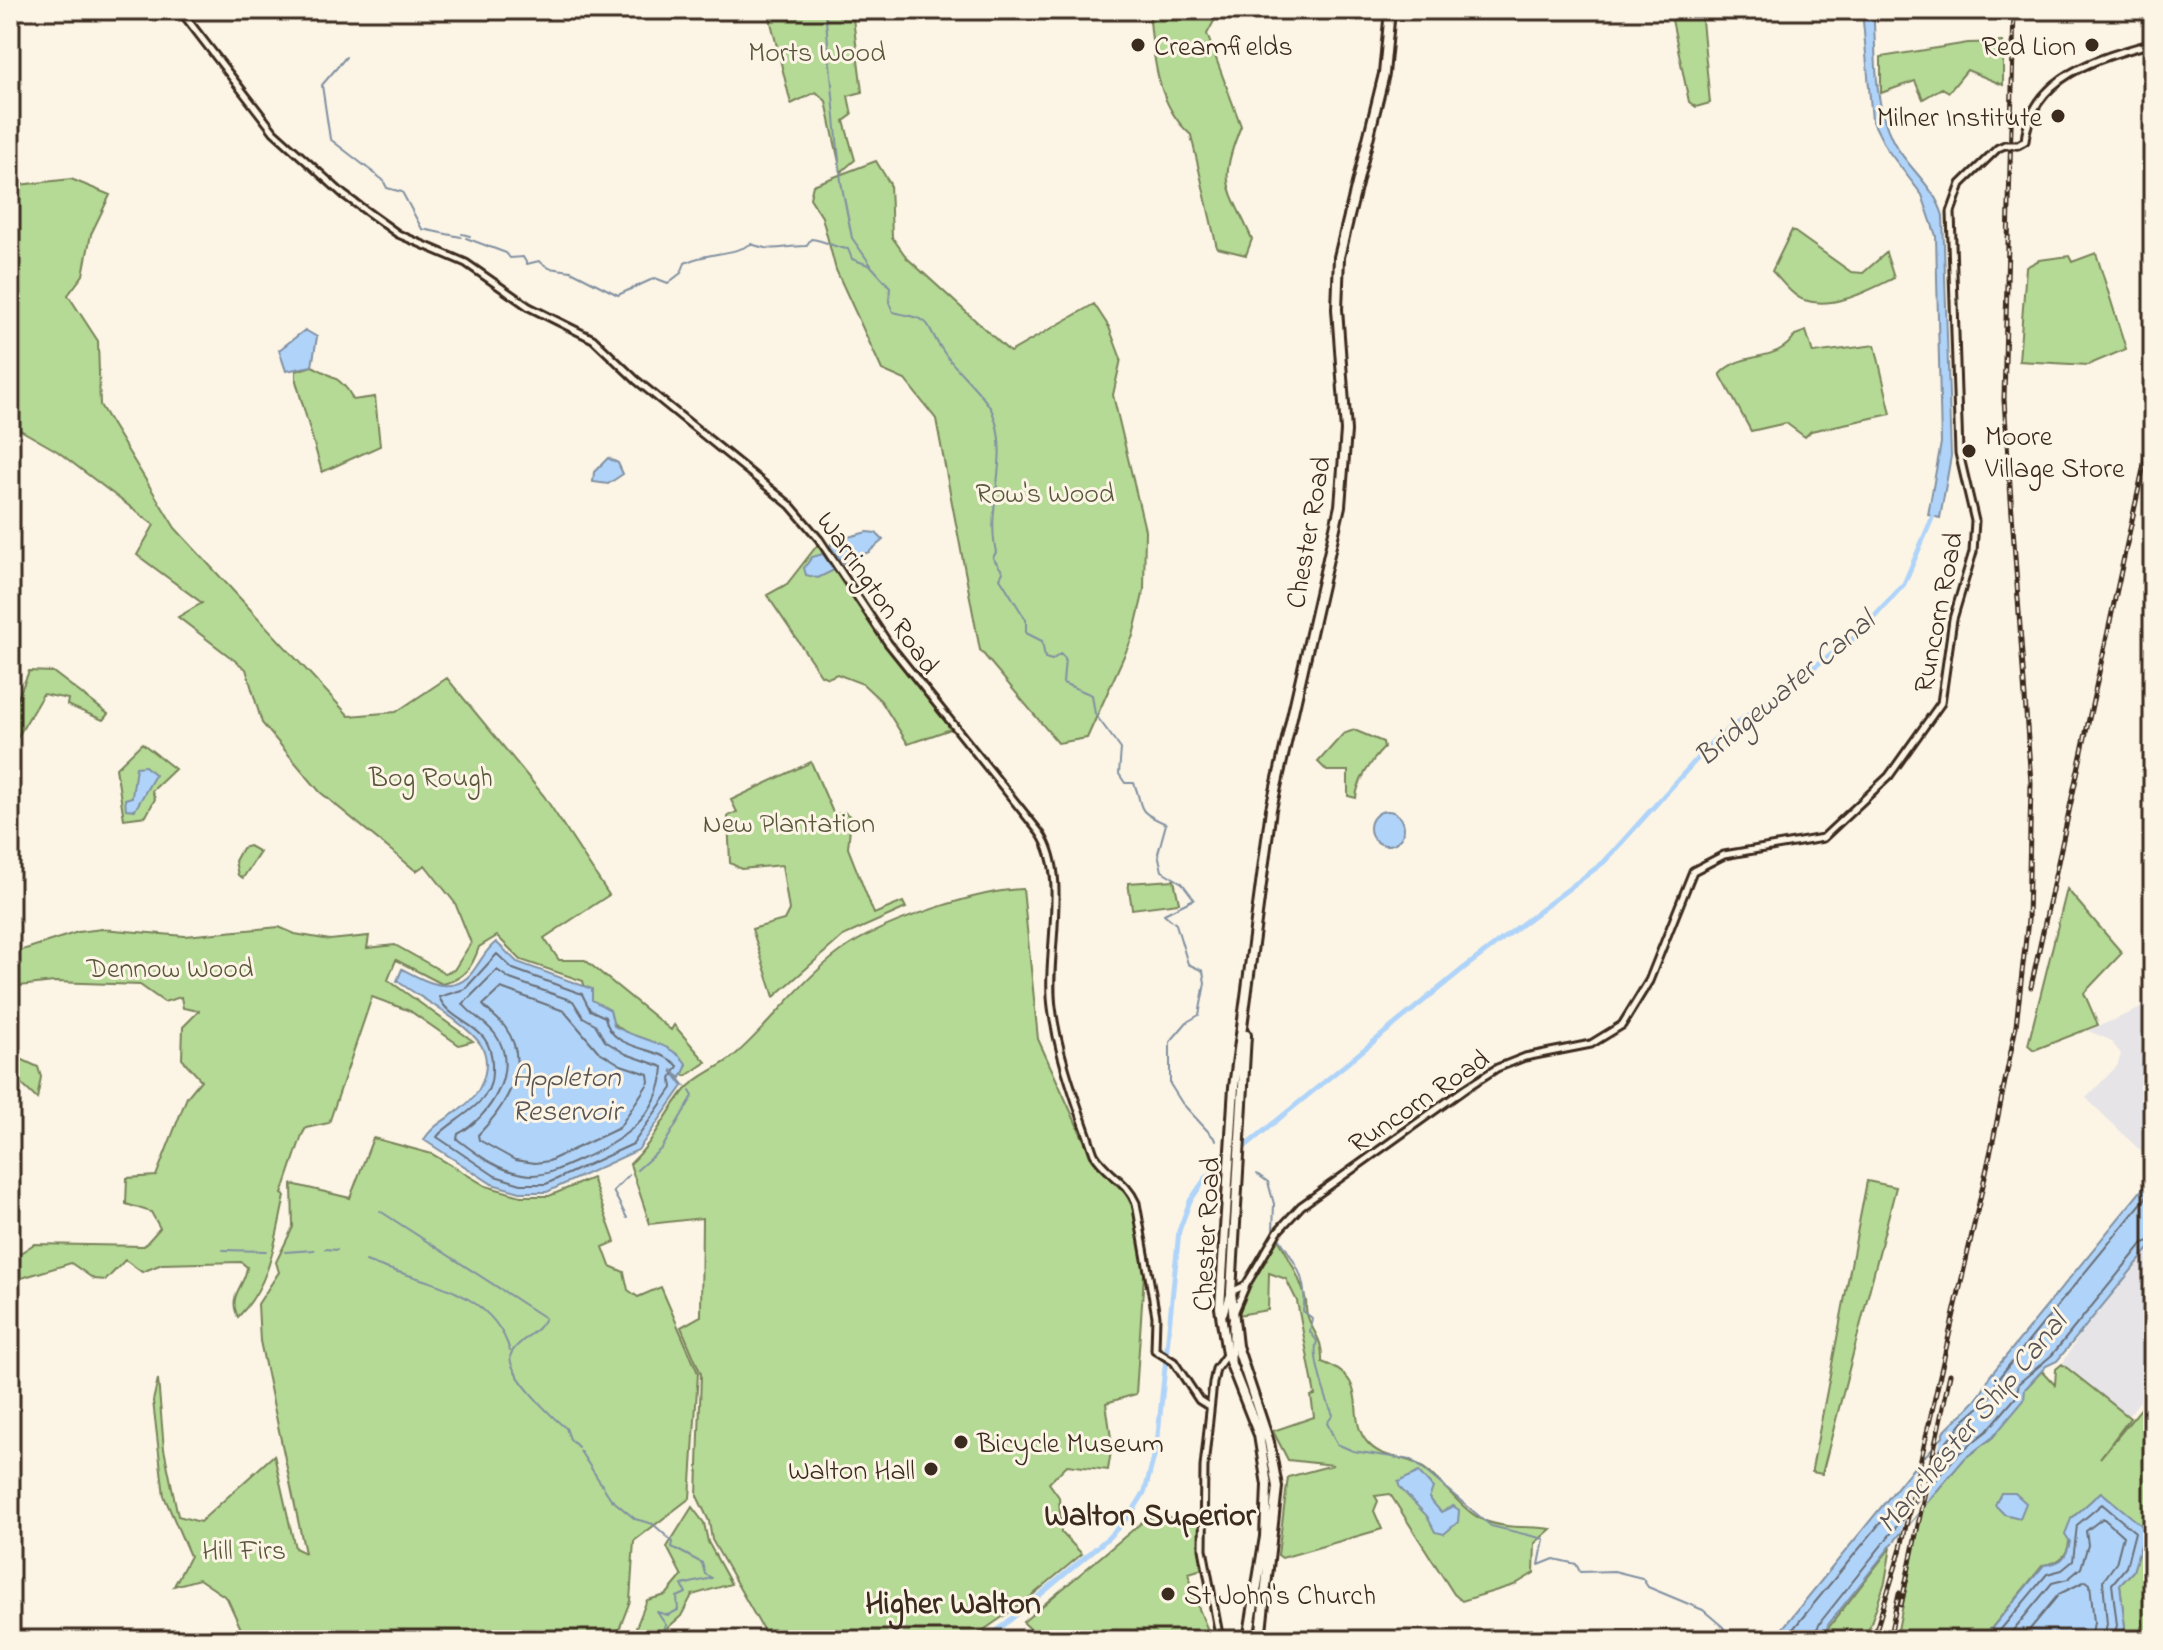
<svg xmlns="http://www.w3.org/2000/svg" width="2163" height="1650" font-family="'Indie Flower',sans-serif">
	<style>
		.built { fill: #e6e4e7 }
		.green { fill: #b5da95; stroke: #78825a; stroke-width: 2 }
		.water { fill: #b0d4f9; stroke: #8190a1; stroke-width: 2 }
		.pier { fill: #fcf5e5 }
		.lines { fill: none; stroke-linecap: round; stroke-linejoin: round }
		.shore { stroke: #6a6e76; stroke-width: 2 }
		.stream { stroke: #8190a1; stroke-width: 2 }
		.canal { stroke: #b0d4f9; stroke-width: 5 }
		.minor-casing { stroke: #3b2a1e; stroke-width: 11 }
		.highway-casing { stroke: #3b2a1e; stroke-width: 14 }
		.minor { stroke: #fcf5e5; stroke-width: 5 }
		.highway { stroke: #fcf5e5; stroke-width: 8 }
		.rail-casing { stroke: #3b2a1e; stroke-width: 5 }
		.rail { stroke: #fcf5e5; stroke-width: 2; stroke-dasharray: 6; stroke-linecap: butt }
		.minor-bridge-casing { stroke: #3b2a1e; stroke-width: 11; stroke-linecap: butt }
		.minor-bridge { stroke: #fcf5e5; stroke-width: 5 }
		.poi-dot { fill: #3b2a1e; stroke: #fcf5e5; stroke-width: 3 }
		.labels { text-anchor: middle; stroke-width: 6; stroke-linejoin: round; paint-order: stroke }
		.poi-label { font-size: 28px; fill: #3b2a1e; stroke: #fcf5e5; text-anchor: start }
		.park-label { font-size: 28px; fill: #5a563c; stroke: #fcf5e5 }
		.street-label { font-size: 28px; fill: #3b2a1e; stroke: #fcf5e5 }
		.water-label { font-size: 30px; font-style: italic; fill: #585455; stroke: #fcf5e5 }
		.quarter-label { font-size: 32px; font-weight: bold; fill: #3b2a1e; stroke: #fcf5e5 }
	</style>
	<rect width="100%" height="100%" fill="#fcf5e5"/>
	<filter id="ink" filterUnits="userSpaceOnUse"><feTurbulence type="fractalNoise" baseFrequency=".0125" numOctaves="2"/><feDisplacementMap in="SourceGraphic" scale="16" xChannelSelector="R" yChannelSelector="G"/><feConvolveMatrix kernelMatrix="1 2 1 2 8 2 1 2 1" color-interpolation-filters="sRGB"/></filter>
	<g filter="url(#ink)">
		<path class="built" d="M2153 989V1163L2086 1098 2117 1066 2121 1054 2110 1040 2088 1031 2141 1008Z
			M2153 1244V1385L2128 1416 2062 1364 2079 1336Z"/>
		<path class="green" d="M768 10H852L862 92 848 96 852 115 844 121 855 160 841 172 826 101 816 92 791 104Z
			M1149 10H1220L1207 34 1241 126C1217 185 1228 185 1252 239L1246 255 1217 248 1191 135C1156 105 1153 53 1149 10Z
			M1670 10H1701L1710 103 1696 107 1689 102Z
			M2003 42V85L1967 70 1949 92 1942 88 1923 99 1915 81 1881 93V57L1968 43Z
			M876 161 890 184 892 237 907 258 1010 352 1094 304 1109 327 1121 359 1113 395 1145 530 1144 590 1133 636 1087 738 1058 743 980 650 936 419 905 380 882 370 836 270 822 217 810 198 813 185Z
			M71 179 110 195 91 234 83 275 68 295 98 341 100 405 175 528 349 716 396 712 447 678 544 796 609 895 544 938 559 960H585L671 1030 674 1025 706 1062 686 1076 606 1018 587 996 583 981 521 960 497 936 479 947C472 968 464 979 442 984L396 960 388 980 473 1041 459 1045 410 1011 372 997 329 1123 306 1128 302 1135 282 1194 285 1196C275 1240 271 1284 238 1317 227 1295 245 1287 247 1267L241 1262 162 1264 142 1272 125 1260 106 1280 94 1279 71 1263 15 1280 10 1285V1260L34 1244 144 1246 160 1228 151 1212 126 1204 127 1178 156 1176 187 1097 201 1080 182 1059 183 1027 199 1011 183 1008 181 997 164 1002 140 985 54 982 19 986 10 993V954L78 932 102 929 185 936 279 927 295 934 330 940 369 936 367 948 395 945 445 973 454 970 471 943 455 903 425 865 416 871 320 792 262 723 246 669 178 617 202 603 137 555 154 525 57 451 10 424V186Z
			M1792 230 1851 272 1863 273 1886 253 1894 278C1869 290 1834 310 1804 300 1793 297 1781 280 1772 271Z
			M2096 253 2126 349 2088 365 2019 361 2026 267 2039 260 2069 256 2072 262Z
			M1806 331 1813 353 1875 345 1891 414 1811 431 1805 437 1786 423 1751 431 1720 374C1741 350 1778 364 1795 335Z
			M312 366C330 375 345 380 353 400L375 397 380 446 322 472 296 381V371Z
			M819 543 882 641 951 729 908 744 881 701 863 684 837 674 828 678 821 675 767 595 787 584Z
			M29 671 53 672 108 714 103 720 67 705 68 699 43 694 10 750V717Z
			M1354 730 1383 742 1384 748C1372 760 1357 781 1356 798L1348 796V771H1327L1318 762 1343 734Z
			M142 743 175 769 152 791 155 799 146 816 124 819 116 768Z
			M811 762 834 815 844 812 851 817 848 848 874 914 903 902 906 908 843 936 774 997 752 929 784 920 789 910 782 865 741 869 730 863 728 816 737 812 731 800Z
			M249 846 260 852 243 878 238 875 235 861 242 848Z
			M1174 880 1179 903 1132 909 1128 883Z
			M1023 889 1038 1039 1086 1145 1097 1166 1120 1182 1132 1206 1145 1259 1136 1394 1106 1403 1112 1445 1108 1470 1067 1465 1049 1483 1059 1497 1061 1532 1082 1554 1023 1603 969 1640H769L712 1540 709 1521 697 1496 701 1374 681 1327 701 1316 702 1218 650 1224 630 1164C654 1142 665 1114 685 1090 698 1075 720 1068 735 1055 774 1021 805 974 850 945 888 921 979 890 1023 889Z
			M2067 889 2122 953 2084 993 2098 1025 2034 1050 2028 1045Z
			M10 1054 38 1067 41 1077 37 1099 10 1073Z
			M373 1138 432 1154 486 1186 521 1196H549L592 1178 615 1242 603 1247 610 1266 624 1272 628 1290 638 1297 661 1287 698 1373 690 1498 634 1541 630 1601 615 1640H246L227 1598 199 1579 174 1586 190 1556 164 1496 153 1401 158 1379 164 1449 178 1516 200 1522 274 1455 295 1548 305 1553 260 1341 258 1304 279 1272 276 1262 293 1227 292 1184 350 1198Z
			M1867 1181 1896 1187 1822 1474 1812 1472V1469Z
			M1277 1237C1287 1253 1302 1282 1306 1301 1307 1305 1305 1309 1307 1314 1313 1335 1323 1337 1322 1362 1374 1381 1344 1414 1367 1442 1381 1459 1400 1455 1417 1464 1441 1477 1460 1510 1483 1520 1503 1529 1530 1526 1551 1529L1535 1543 1534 1573 1514 1585 1462 1601 1454 1594 1390 1494 1375 1496 1378 1501 1374 1511 1382 1529 1282 1558 1278 1555 1288 1477 1333 1465 1288 1460 1273 1431 1314 1417 1311 1396 1315 1395 1297 1301 1286 1279 1269 1273 1268 1310 1232 1316 1234 1293 1246 1285Z
			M2062 1364 2130 1418 2100 1458 2153 1394V1640H2120L2125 1627 2120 1585 2133 1571 2145 1529 2101 1492 2071 1519C2070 1544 2071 1562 2043 1565L1982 1640H1896L1922 1508 1965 1458 1993 1437 2025 1389 2042 1371 2055 1385 2056 1369Z
			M692 1507 704 1523 708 1542 731 1584 692 1595 681 1616 664 1631 670 1640H631L647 1600 666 1595 682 1576 667 1547Z
			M1147 1518 1200 1519 1202 1569 1189 1573 1194 1597 1212 1640H1042L1023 1622Z
			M1891 1547 1885 1582 1865 1640H1819Z"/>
		<path class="water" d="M1862 10H1873C1877 53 1872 99 1892 139 1905 166 1935 186 1943 216L1951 456 1940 518 1928 515 1941 443 1936 236 1922 195 1886 148 1872 120Z
			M305 330 317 337 312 366 286 371 279 350Z
			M608 458 618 463 623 474 608 484 593 482 594 472Z
			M867 532 876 533 883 540 869 552 843 563 830 546 833 541Z
			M823 554 834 570 818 578 806 575 804 568 812 557Z
			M145 766 155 775 135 810 126 809 125 799 132 797 136 767Z
			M1370 828a17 17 0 1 1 34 0a17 17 0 1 1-34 0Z
			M496 942 517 962 592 989V1000L610 1010 614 1026C637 1040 673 1042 687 1065L681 1078 671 1071 683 1086 638 1150 547 1192H520L492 1184 424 1140C434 1122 455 1116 470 1101 483 1088 492 1063 481 1045 467 1023 419 997 397 981L402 969C427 982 456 999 476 967 483 957 486 950 496 942Z
			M2153 1176V1244L2057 1361 2046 1366 2025 1389 2024 1400 1993 1437 1965 1458 1905 1528 1828 1625 1824 1640H1773L1909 1473 1943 1437V1433C1959 1415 1982 1400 1989 1377Z
			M1419 1472 1433 1488 1429 1498 1441 1512 1453 1506 1459 1510 1458 1522 1444 1534 1435 1532 1427 1516 1400 1488 1398 1482Z
			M2101 1492 2146 1529 2133 1571 2120 1585 2125 1627 2120 1640H1982L2044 1565C2061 1563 2066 1559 2070 1542L2065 1534 2071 1519Z
			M2001 1493H2015L2026 1503 2020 1518 2004 1514 1995 1505Z"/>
		<path class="pier" d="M1941 1439 1926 1503 1901 1533 1912 1473Z"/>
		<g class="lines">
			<path class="shore" d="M497 954 513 969 582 994 590 1010 605 1017C611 1053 657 1044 678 1066L671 1078 672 1088 633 1144 546 1184H521L495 1176 437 1137C443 1127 472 1113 484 1097 491 1087 492 1080 492 1068 494 1022 452 1027 439 997L465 989Z
				M497 970 510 979 573 1001 583 1017 595 1024 605 1041 626 1054 663 1067C660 1118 619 1143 577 1161 559 1169 543 1178 523 1174 497 1170 478 1155 457 1139L458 1134C490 1117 521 1069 495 1034 486 1022 471 1015 463 1004Z
				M501 988 564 1011 598 1051 621 1065 648 1074 649 1082 619 1128 549 1161 535 1163 515 1160 479 1140 478 1135C505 1107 533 1066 505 1027 499 1019 490 1013 483 1005Z
				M1784 1640 1965 1420 1990 1398 1997 1380 2153 1189
				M1816 1640 1815 1632 1822 1620 1920 1497 1959 1453 1987 1431 2016 1397 2019 1383 2052 1355 2143 1243 2153 1240
				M1992 1640 2047 1574 2062 1570 2073 1561 2077 1525 2102 1504 2135 1532 2126 1567 2112 1584 2117 1625 2113 1640
				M2005 1640 2052 1583 2068 1579 2081 1568 2088 1545 2086 1531 2103 1518 2123 1536 2116 1563 2103 1581 2107 1624 2103 1640
				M2021 1640 2059 1594 2086 1581 2090 1584 2094 1622 2091 1640"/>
			<path class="stream" d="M825 10 841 182 852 238 871 265
				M346 57 322 85 330 139 383 180 387 188 402 192 422 229 461 237
				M462 234 470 236
				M466 238 506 253 510 258 523 257 527 264 539 261 549 268 571 271 618 295 655 278 668 283 681 273 685 263C706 252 731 256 751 244 776 253 781 246 806 246L811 239C825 240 834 248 848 249L852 259 871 266 890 287 889 302 893 312C940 322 920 320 945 354 957 371 984 394 992 411 1012 457 985 506 996 552L993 558 1003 572 1000 578 1026 620V633L1042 641 1045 658 1052 660 1060 654 1065 658 1063 683 1092 695 1095 714 1121 749 1119 774 1125 783H1134C1145 810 1133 809 1166 824L1158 853 1162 871 1182 883 1194 899 1164 914 1176 924 1188 964 1203 971 1205 983 1199 1015 1187 1022 1170 1042V1084L1182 1103 1216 1140
				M672 1070 685 1086
				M637 1170 662 1148 693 1096 690 1091
				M1257 1174 1268 1182 1274 1204 1273 1231
				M380 1211 545 1318C539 1333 517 1340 511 1354 504 1370 553 1419 566 1428L570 1439 578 1447
				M627 1218 613 1191 629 1175
				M1279 1238C1295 1261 1309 1282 1303 1311L1312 1318 1310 1332 1317 1341C1311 1355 1326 1399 1333 1415L1327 1423 1337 1444 1353 1451 1412 1460 1491 1526 1544 1539 1539 1565 1554 1559 1576 1564 1580 1572 1614 1571 1642 1578 1648 1587 1703 1610 1723 1627 1731 1640
				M325 1249 337 1250
				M223 1250 266 1251
				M285 1252 314 1250
				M366 1261C418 1282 491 1287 510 1351
				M580 1451 611 1499 635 1519 653 1524 673 1542 672 1547 702 1563 705 1574 712 1578 682 1585 686 1593 677 1597 678 1610 668 1615 657 1612 666 1625 663 1631 669 1640"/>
			<path class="canal" d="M986 1640 1108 1538 1131 1514 1145 1491 1157 1445 1179 1231 1190 1201 1205 1179 1464 968 1604 862 1714 740 1858 635 1904 584 1936 509"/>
			<defs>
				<path id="minor" d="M180 10 274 132 344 195 398 234 466 263 529 307 593 339 636 380 790 505 819 539 888 643 1040 833C1070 876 1045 955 1052 1007 1058 1057 1078 1107 1094 1154 1106 1174 1126 1180 1136 1203L1156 1316 1155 1350 1174 1362 1199 1400 1210 1407
					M2018 145 2025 141C2031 76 2098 58 2153 43
					M1231 1292 1246 1285 1278 1231 1301 1206 1466 1088 1497 1068 1525 1057 1591 1044 1622 1025 1649 981 1693 871 1724 855 1823 838 1889 776 1941 703 1953 619 1973 552 1975 521 1959 453 1951 212 1961 184 1998 148 2005 145
					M1224 1313 1230 1293
					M1234 1313 1246 1285
					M1232 1362V1321
					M1220 1640 1203 1549 1204 1467 1213 1383 1216 1369 1226 1355"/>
				<path id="highway" d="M1246 1035 1231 1292 1237 1346 1269 1442 1277 1487 1260 1640
					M1248 1640 1265 1537 1267 1485 1259 1435 1227 1354 1220 1308 1234 1087 1271 809 1340 506 1346 431 1337 309 1339 257 1384 74 1390 10"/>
			</defs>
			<use href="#minor" class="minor-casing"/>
			<use href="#highway" class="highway-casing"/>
			<use href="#minor" class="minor"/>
			<use href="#highway" class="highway"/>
			<defs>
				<path id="rail" d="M2031 987 2153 423
					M1901 1605 1950 1374
					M1873 1640 1900 1552 1993 1141 2016 1026 2028 920 2031 783 2004 400 2014 10
					M1889 1640 1899 1593"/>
			</defs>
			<use href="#rail" class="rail-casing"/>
			<use href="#rail" class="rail"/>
			<defs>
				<path id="minor-bridge" d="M2005 145H2018"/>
			</defs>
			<use href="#minor-bridge" class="minor-bridge-casing"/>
			<use href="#minor-bridge" class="minor-bridge"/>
		</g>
	</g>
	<g class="poi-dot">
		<circle cx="1138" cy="45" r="8"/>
		<circle cx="2092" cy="45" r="8"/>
		<circle cx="2058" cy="116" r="8"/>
		<circle cx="1969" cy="451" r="8"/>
		<circle cx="961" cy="1442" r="8"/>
		<circle cx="931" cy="1469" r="8"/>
		<circle cx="1168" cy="1594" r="8"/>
	</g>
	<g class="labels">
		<g class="poi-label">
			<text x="1154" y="55">Creamfields</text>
			<text x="2076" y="55" text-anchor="end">Red Lion</text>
			<text x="2042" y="126" text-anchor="end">Milner Institute</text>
			<text x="1985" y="445">Moore<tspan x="1985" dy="32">Village Store</tspan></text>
			<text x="977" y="1452">Bicycle Museum</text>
			<text x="915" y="1479" text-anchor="end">Walton Hall</text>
			<text x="1184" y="1604">St John's Church</text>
		</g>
		<g class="park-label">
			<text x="817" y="61">Morts Wood</text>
			<text x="1045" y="502">Row's Wood</text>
			<text x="431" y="786">Bog Rough</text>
			<text x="789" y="832">New Plantation</text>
			<text x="170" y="977">Dennow Wood</text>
			<text x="244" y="1559">Hill Firs</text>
		</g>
		<g class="street-label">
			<text transform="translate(1307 532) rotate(-80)" y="10">Chester Road</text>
			<text transform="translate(879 592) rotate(55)" y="10">Warrington Road</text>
			<text transform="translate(1937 612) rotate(-79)" y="10">Runcorn Road</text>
			<text transform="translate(1418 1100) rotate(-34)" y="10">Runcorn Road</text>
			<text transform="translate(1205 1234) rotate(-87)" y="10">Chester Road</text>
		</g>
		<g class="water-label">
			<text transform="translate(1784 688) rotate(-40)" y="10">Bridgewater Canal</text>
			<text x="566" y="1086">Appleton<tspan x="566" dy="34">Reservoir</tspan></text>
			<text transform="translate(1971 1422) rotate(-50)" y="10">Manchester Ship Canal</text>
		</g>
		<g class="quarter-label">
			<text x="1150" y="1525">Walton Superior</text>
			<text x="953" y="1613">Higher Walton</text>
		</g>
	</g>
	<rect width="2163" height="1650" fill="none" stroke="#fcf5e5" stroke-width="40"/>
	<rect x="20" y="20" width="2123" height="1610" fill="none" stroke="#3b2a1e" stroke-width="3" filter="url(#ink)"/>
</svg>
